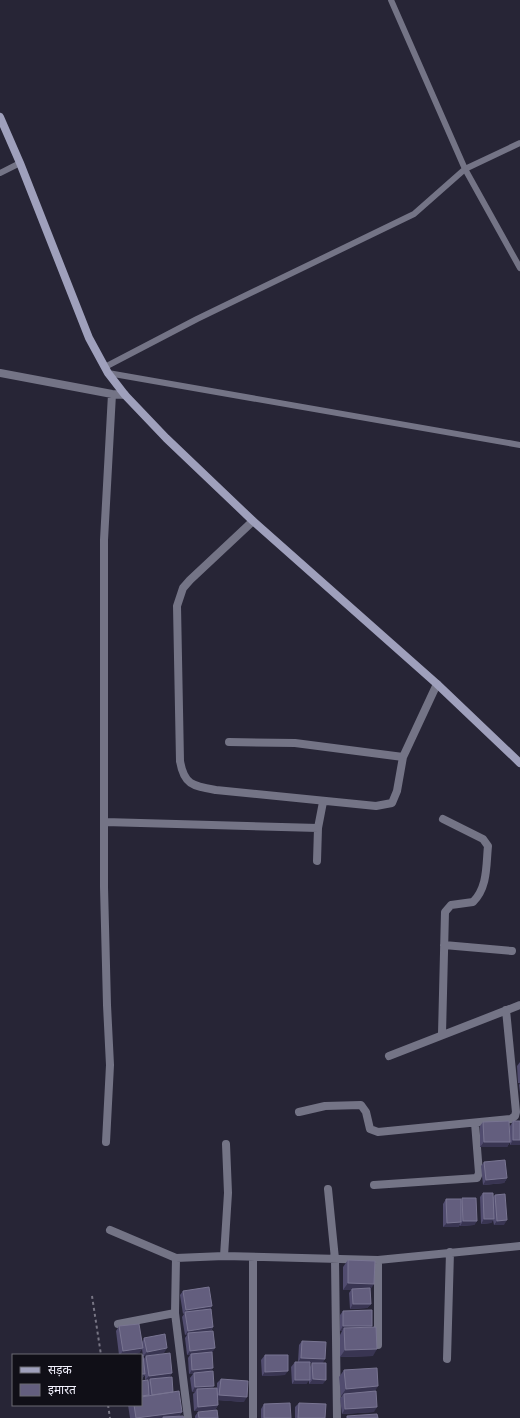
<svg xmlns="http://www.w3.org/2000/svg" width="520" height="1418" font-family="Roboto,'Noto Sans Devanagari',sans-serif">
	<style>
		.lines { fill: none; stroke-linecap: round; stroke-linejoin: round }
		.path { stroke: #777584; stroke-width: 2; stroke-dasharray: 3 3; stroke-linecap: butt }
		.lane { stroke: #747486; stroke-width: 6 }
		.street { stroke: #747486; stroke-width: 8 }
		.secondary { stroke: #9fa0bc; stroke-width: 8 }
		.wall { fill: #514c6f; fill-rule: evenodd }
		.shaded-wall { fill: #393552 }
		.building { fill: #635e7e; stroke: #797592 }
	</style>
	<rect width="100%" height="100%" fill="#272536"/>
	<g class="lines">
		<path class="path" d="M92 1296 101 1355
			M108 1405 110 1418"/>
		<path class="lane" d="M391 0 465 169 520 268
			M0 173 20 163
			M105 367 197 319 414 214 465 169 520 143
			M108 373 520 445"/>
		<path class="street" d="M0 373 112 394 125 395
			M253 521 190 580 183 588 177 606 180 761C184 785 193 786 216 790L376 806 392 803 397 791 403 757 437 684
			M229 742 295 743 403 757
			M105 822 318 828
			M317 861 318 828 323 802
			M444 945 512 951
			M442 1034 445 912 451 905 473 902C488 887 486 865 488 846L483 839 443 819
			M389 1056 520 1005
			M299 1112 325 1106 361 1105 366 1112 370 1129 378 1132 511 1119 515 1116 516 1112 506 1010
			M106 1142 110 1065 107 1005 104 887V540L112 394
			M374 1185 477 1178 479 1173 475 1123
			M328 1189 335 1259 337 1418
			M110 1230 176 1258 224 1256 378 1260 520 1246
			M224 1256 228 1193 226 1144
			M176 1258 175 1313 188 1418
			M378 1260V1345
			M118 1324 175 1313
			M447 1359 450 1252
			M253 1418V1257"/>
		<path class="secondary" d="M0 117 20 163 89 338 108 373 125 395 166 438 253 521 437 684 520 763"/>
	</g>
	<path class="wall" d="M520 1062V1083H518L517 1066Z
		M520 1083V1093L519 1085Z
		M513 1121 520 1145H510V1126Z
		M483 1122 510 1142 507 1147H480V1126Z
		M484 1162 507 1178 504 1183 483 1185 481 1166Z
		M483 1193 493 1197 495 1195 504 1225H494L493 1220 491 1223 481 1224 480 1197Z
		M462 1198 477 1221 474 1225 460 1226V1225L458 1227H443V1204L446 1199 461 1201Z
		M348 1260 370 1290 371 1304 367 1308 350 1309 349 1293 351 1290H343V1267Z
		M183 1291 212 1306 210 1309 213 1327 211 1331 212 1352 211 1371 212 1388H217V1383L221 1379 244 1402 218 1400V1405L215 1410 194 1411 193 1394 195 1392H192L190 1378 193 1374H189L188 1358 190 1355H187L185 1338 187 1335H185L182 1317 184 1314H183L180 1295Z
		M343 1311 371 1327 373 1356 340 1357V1335L342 1331H340V1315Z
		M119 1326 142 1342 144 1338 164 1353 143 1356 142 1349 139 1353 126 1355H119L116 1331Z
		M302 1341 325 1359 322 1363 323 1384H309V1380L306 1384H292L291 1367 295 1362H298L299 1345ZM310 1363H312L310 1367Z
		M265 1355 285 1375 262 1376 261 1360Z
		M146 1356 172 1373 169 1377 173 1392 182 1412 179 1416 184 1418H130L128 1405H141L148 1382 149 1380H145V1375L142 1379 143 1360Z
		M344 1370 375 1392 374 1412 342 1414 340 1398 342 1396H341L339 1377Z
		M299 1403 325 1418H295V1407Z
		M264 1404 291 1418H261V1409Z
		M198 1412 218 1418H195V1416Z"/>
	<path class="shaded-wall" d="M513 1140H520V1145H510Z
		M484 1142H510L507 1147H480Z
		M507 1178 504 1183 483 1185 486 1180Z
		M484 1219H494L491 1223 481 1224Z
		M507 1220 504 1225H494L497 1221Z
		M463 1221H477L474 1225 460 1226Z
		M461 1222 458 1227H443L447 1223Z
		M348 1283 374 1284 370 1290 352 1289 351 1290H343Z
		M353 1304H371L367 1308 350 1309Z
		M212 1306 209 1311 185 1312 184 1314H183L186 1310Z
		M343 1326H372L369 1330 344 1328 342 1331H340Z
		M213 1327 210 1332 188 1333 187 1335H185L188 1331Z
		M143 1348 139 1353 126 1355H120L123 1351Z
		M167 1348 164 1353 143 1356 147 1352Z
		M215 1348 212 1353 191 1354 190 1355H187L190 1351Z
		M377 1349 373 1356 340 1357 345 1350Z
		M301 1358 325 1359 322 1364 298 1362Z
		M213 1368 210 1373H194L193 1374H189L192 1370Z
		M288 1371 285 1375 262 1376 265 1372Z
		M172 1373 169 1378 145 1380 149 1376Z
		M141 1374H145L142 1379H141Z
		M313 1379 326 1380 323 1384H309Z
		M295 1380H310L306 1384H292Z
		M214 1386 211 1390 197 1389 195 1392H192L195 1387Z
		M378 1386 374 1393 344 1394 342 1396H341L346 1389Z
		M219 1395 247 1397 244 1402 216 1400Z
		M218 1405 215 1410 194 1411 198 1407Z
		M377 1407 374 1412 342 1414 345 1409Z
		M182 1412 177 1418 163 1417V1418H138Z"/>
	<path class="building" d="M509 1121 510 1142H484L483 1122Z
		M513 1121H520V1140H513Z
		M505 1160 507 1178 486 1180 484 1162Z
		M483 1193H493L494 1219H484Z
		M505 1194 507 1220 497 1221 495 1195Z
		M462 1198H476L477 1221H463Z
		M446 1199H461V1222L447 1223Z
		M348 1260 375 1261 374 1284 348 1283Z
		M209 1287 212 1306 186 1310 183 1291Z
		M370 1288 371 1304H353L352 1289Z
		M211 1309 213 1327 188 1331 185 1312Z
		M372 1310V1326H343V1311Z
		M139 1324 143 1348 123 1351 119 1326Z
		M376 1327 377 1349 345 1350 344 1328Z
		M213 1331 215 1348 190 1351 188 1333Z
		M165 1334 167 1348 147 1352 144 1338Z
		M302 1341 326 1342 325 1359 301 1358Z
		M212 1352 213 1368 192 1370 191 1354Z
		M170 1353 172 1373 149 1376 146 1356Z
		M141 1355H143L145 1374H141Z
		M265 1355H288V1371L265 1372Z
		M295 1362H310V1380H295Z
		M312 1363H326V1380L313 1379Z
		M377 1368 378 1386 346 1389 344 1370Z
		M213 1371 214 1386 195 1387 194 1373Z
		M172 1377 173 1392 152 1395 150 1379Z
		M221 1379 248 1381 247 1397 219 1395Z
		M148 1380 149 1395 141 1396V1381Z
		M217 1388 218 1405 198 1407 197 1389Z
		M179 1391 182 1412 136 1418 134 1405H141V1397Z
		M376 1391 377 1407 345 1409 344 1394Z
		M290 1403 291 1418H264V1404Z
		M299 1403 326 1404 325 1418H298Z
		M217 1410 218 1418H199L198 1412Z
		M377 1414 378 1418H347V1416Z
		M183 1416 184 1418H163V1417Z"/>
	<rect x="12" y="1354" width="130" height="52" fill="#100f17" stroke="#6b6a73"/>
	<rect x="20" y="1367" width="20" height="6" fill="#9fa0bc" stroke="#6b6a73"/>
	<text x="48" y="1374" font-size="12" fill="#f3f2fe">सड़क</text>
	<rect x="20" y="1384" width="20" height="12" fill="#635e7e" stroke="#6b6a73"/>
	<text x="48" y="1394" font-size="12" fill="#f3f2fe">इमारत</text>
</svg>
